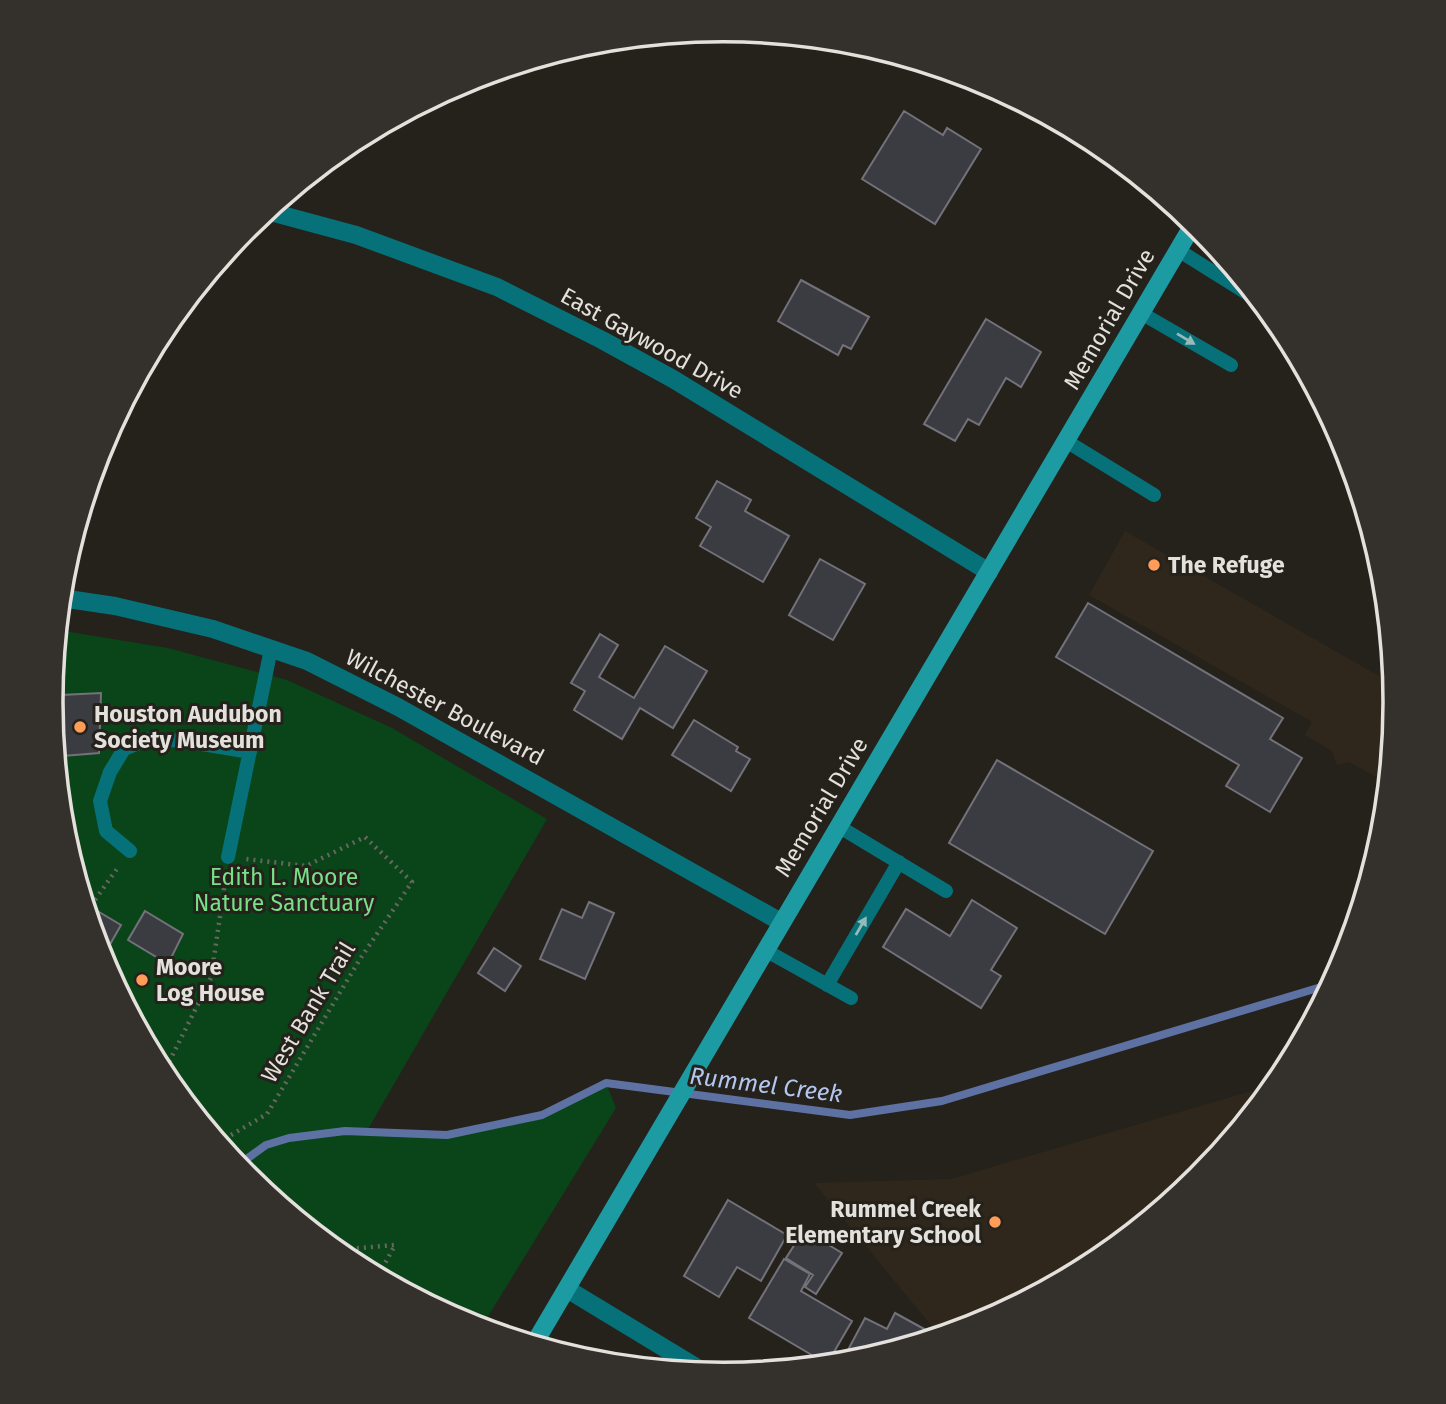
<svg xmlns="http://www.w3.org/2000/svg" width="1446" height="1404" font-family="'Fira Sans',sans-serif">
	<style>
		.built { fill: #2f271c }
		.green { fill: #094519 }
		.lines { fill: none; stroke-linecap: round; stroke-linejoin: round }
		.stream { stroke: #5e71a3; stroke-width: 8 }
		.building { fill: #3b3b42; stroke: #73727a; stroke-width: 2 }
		.path { stroke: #696660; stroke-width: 4.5; stroke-dasharray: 2 5; stroke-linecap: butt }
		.service { stroke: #067178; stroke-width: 14 }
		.minor { stroke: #067178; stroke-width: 18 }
		.tertiary { stroke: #067178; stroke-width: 18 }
		.secondary { stroke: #1c9ba3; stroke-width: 18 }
		.oneway { fill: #96baba }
		.poi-dot { fill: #fe9c58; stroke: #25211b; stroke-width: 2.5 }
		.labels { text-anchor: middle; stroke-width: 6; stroke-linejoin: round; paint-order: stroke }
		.street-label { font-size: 23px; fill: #e4e1dd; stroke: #25211b }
		.poi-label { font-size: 23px; font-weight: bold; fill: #e4e1dd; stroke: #25211b; text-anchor: start }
		.park-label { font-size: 23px; fill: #78e088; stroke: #25211b }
		.water-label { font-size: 24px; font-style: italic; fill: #b2c6f0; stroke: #25211b }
		.rim { fill: none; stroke: #e4e1dd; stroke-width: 3.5 }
	</style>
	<rect width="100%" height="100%" fill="#25211b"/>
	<path class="built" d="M1125 531 1388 681 1393 679 1395 702 1387 783 1349 762 1337 765 1332 751 1305 735 1312 722 1089 595Z
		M1275 1084 1198 1178 1096 1261 980 1323 939 1335 814 1183 951 1179Z"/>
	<path class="green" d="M58 630 168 648 287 680 392 728 547 819 367 1131 447 1135 542 1115 606 1083 616 1108 481 1328 465 1323 349 1261 247 1177 164 1075 102 959 64 833 51 702Z"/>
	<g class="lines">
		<path class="stream" d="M239 1167 248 1158 266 1145 289 1138 345 1131 447 1135 542 1115 606 1083 850 1115 942 1101 1331 984"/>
	</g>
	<path class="building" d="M904 111 943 135 947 128 981 149 935 224 862 179Z
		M801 280 869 317 851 349 843 345 838 355 778 321Z
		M986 319 1041 352 1021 387 1006 378 979 425 968 419 955 441 924 424Z
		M717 481 751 500 745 511 789 536 763 582 700 546 711 527 696 518Z
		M820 559 865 584 833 640 789 615Z
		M1088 603 1283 718 1270 739 1302 758 1270 812 1226 786 1239 765 1056 657Z
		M600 634 618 645 599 677 634 698 665 646 707 671 673 728 640 708 622 739 574 710 585 691 571 683Z
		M101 693 99 753 63 756 61 695Z
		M694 720 738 747 736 751 750 759 731 791 672 755Z
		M997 760 1153 851 1105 934 949 843Z
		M972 900 1017 928 991 970 1001 976 981 1008 883 947 906 909 950 936Z
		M589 902 614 913 585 979 540 959 562 909 582 918Z
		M94 909 121 925 104 955 100 953 89 917Z
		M145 911 183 934 168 964 128 940Z
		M494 948 521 966 505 991 478 973Z
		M728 1200 787 1235 761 1281 737 1267 719 1297 684 1276Z
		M804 1230 842 1253 816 1294 805 1287 813 1275 786 1258Z
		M784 1259 810 1274 801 1291 852 1321 827 1364 749 1318Z
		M895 1313 926 1330 919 1342 854 1361 841 1363 865 1318 887 1329Z"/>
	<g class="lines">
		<path class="path" d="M87 911 119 866
			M163 1074 211 978 226 875
			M219 1142 267 1114 360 959 412 882 365 837 306 866 246 859
			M336 1250 395 1245 378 1276"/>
		<path class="service" d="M1178 250 1258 300
			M1141 313 1231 365
			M1066 441 1154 495
			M838 826 946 891
			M130 851 106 831 100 801 110 772 124 749 149 739 184 741 250 752
			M228 857 271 649
			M765 950 851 998
			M827 985 899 862"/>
		<path class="minor" d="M267 211 356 235 497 287 602 340 673 379 989 572
			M61 598 115 606 213 629 307 661 398 707 781 922"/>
		<path class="tertiary" d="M567 1289 704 1372"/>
		<path class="secondary" d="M534 1344 1194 223"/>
	</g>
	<defs><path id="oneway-solid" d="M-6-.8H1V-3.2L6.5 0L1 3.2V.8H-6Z" transform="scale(1.75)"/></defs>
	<g class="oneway">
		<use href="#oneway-solid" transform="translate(1186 339) rotate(31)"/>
		<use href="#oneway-solid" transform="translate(861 926) rotate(-60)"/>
	</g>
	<g class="poi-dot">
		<circle cx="1154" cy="565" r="7"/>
		<circle cx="80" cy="727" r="7"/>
		<circle cx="142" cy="980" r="7"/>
		<circle cx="995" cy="1222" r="7"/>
	</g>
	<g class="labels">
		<g class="street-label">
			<text transform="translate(1109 319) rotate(-60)" y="8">Memorial Drive</text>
			<text transform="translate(652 343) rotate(29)" y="8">East Gaywood Drive</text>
			<text transform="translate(445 707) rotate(28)" y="8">Wilchester Boulevard</text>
			<text transform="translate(821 807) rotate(-59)" y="8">Memorial Drive</text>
			<text transform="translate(308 1012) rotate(-59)" y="8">West Bank Trail</text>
		</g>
		<g class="poi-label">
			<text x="1168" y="573">The Refuge</text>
			<text x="94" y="722">Houston Audubon<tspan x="94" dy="26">Society Museum</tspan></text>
			<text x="156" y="975">Moore<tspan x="156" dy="26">Log House</tspan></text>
			<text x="981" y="1217" text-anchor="end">Rummel Creek<tspan x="981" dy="26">Elementary School</tspan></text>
		</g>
		<g class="park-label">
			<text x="284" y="885">Edith L. Moore<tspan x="284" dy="26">Nature Sanctuary</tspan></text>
		</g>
		<g class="water-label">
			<text transform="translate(766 1085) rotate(7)" y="8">Rummel Creek</text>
		</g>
	</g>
	<path d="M0 0H1446V1404H0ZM63 702a660 660 0 1 1 1320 0a660 660 0 1 1-1320 0Z" fill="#34302b" fill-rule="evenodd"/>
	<path class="rim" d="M63 702a660 660 0 1 1 1320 0a660 660 0 1 1-1320 0Z"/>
</svg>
